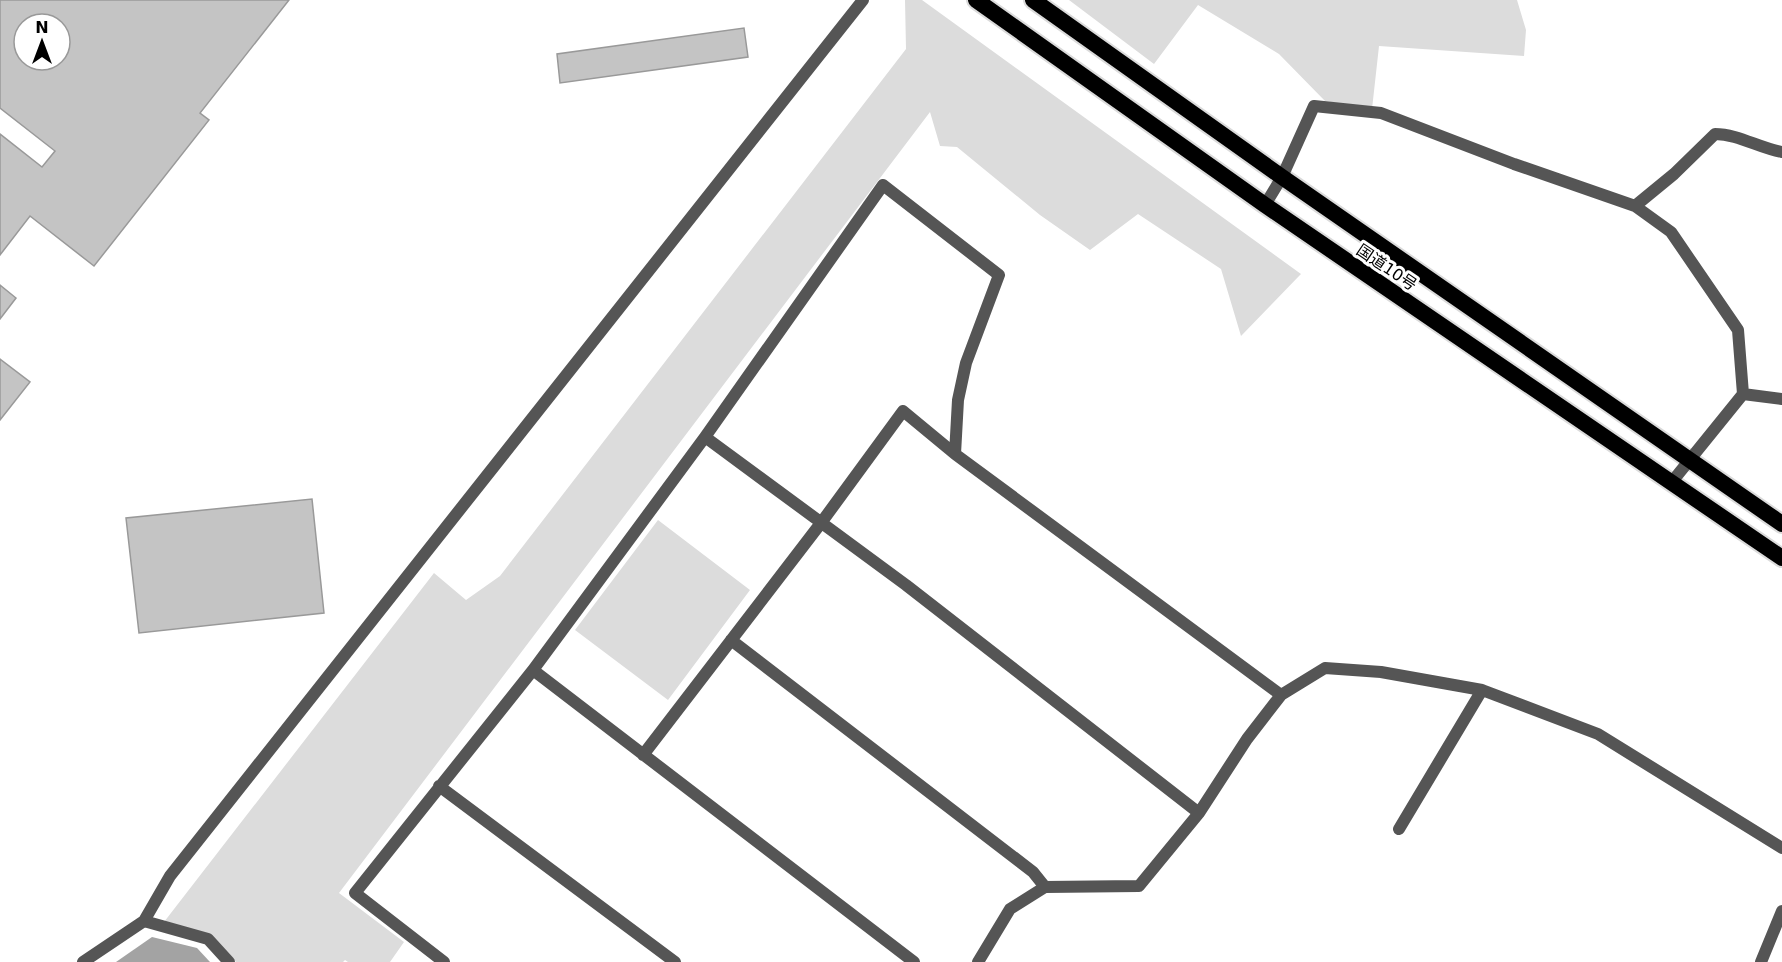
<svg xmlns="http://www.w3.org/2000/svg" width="1782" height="962" font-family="'DejaVu Sans','Noto Sans JP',sans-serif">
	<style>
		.green { fill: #dcdcdc }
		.water { fill: #a3a3a3 }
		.building { fill: #c4c4c4; stroke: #999; stroke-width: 1.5; fill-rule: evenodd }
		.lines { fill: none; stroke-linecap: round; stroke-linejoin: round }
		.trunk-casing { stroke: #dbdbdb; stroke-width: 20 }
		.minor { stroke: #555; stroke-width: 12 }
		.tertiary { stroke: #555; stroke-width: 12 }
		.trunk { stroke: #000; stroke-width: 16 }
		.labels { text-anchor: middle; stroke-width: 6; stroke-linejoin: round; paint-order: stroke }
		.street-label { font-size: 16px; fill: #000; stroke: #fff }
	</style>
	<rect width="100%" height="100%" fill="#fff"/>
	<path class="green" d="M905 0H922L1301 274 1241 336 1221 269 1138 214 1090 250 1040 215 957 147 940 146 930 112 339 893 404 942 390 962H348L345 960 343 962H236L210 934 164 922 434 573 466 600 500 576 906 49Z
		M1069 0H1517L1526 30 1524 56 1379 46 1372 109 1325 101 1279 54 1198 5 1154 64Z
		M658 520 750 590 668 700 575 630Z"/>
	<path class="water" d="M152 937 197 948 210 962H116Z"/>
	<path class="building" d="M0 0H289L200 113 209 120 94 266 30 216 0 255V134L42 167 55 151 0 108ZM24 24H60V60H24Z
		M744 28 748 57 560 83 557 54Z
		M0 285 16 298 0 319Z
		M0 359 30 382 0 420Z
		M312 499 324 613 139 633 126 518Z"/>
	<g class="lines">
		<defs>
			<path id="trunk" d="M976 0 1265 205 1782 558
				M1033 0 1282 177 1782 524"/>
		</defs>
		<use href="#trunk" class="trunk-casing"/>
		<path class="minor" d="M1265 205 1282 177 1314 106 1381 113 1514 164 1635 206 1671 232 1738 330 1743 394 1671 483
			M1635 206 1674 174 1715 134C1738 134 1759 148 1782 152
			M1743 394 1782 399
			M705 437 906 585 1199 813
			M731 640 1033 872 1045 887
			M533 670 914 962
			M643 755 821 523 903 411 955 454
			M439 786 675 962
			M1399 829 1482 690
			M144 921 208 939 229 962
			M83 962 144 921 170 876 863 0
			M444 962 355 893 533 670 705 437 883 185 999 275 966 363 958 400 955 454 1281 695
			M978 962 1010 909 1045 887 1139 886 1199 813 1247 739 1281 695 1325 668 1381 672 1482 690 1598 734 1782 848"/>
		<path class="tertiary" d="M1761 962 1782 911"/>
		<use href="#trunk" class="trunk"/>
	</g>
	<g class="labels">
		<g class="street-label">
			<text transform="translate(1387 267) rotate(34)" y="6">国道10号</text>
		</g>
	</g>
	<g transform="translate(42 42)"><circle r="28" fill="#ffffff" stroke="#999999" stroke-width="1.5"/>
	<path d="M0-4.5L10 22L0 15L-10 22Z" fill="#000000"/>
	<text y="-9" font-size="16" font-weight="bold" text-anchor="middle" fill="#000000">N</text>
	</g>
</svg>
